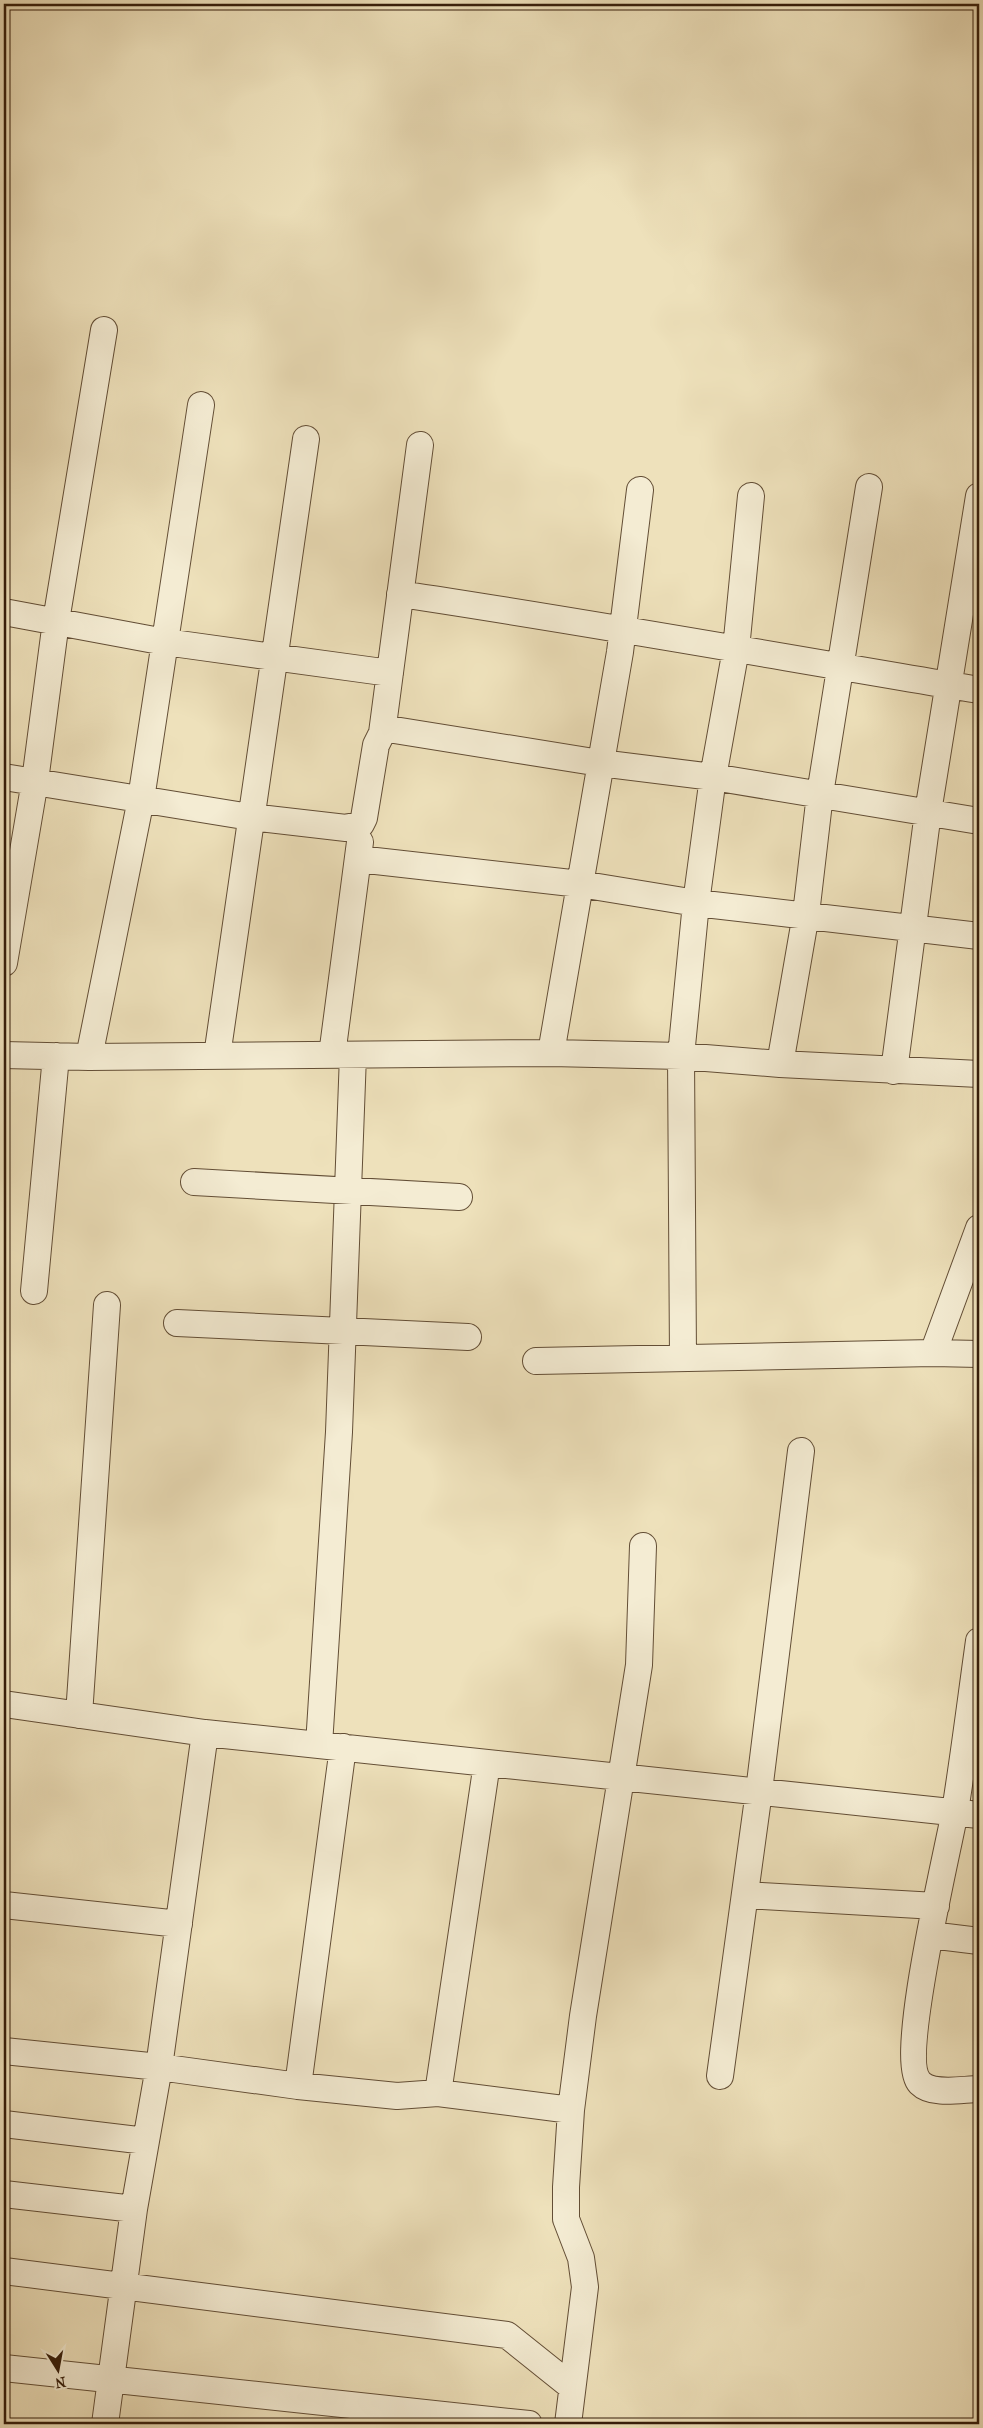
<svg xmlns="http://www.w3.org/2000/svg" width="983" height="2428" font-family="'IM FELL French Canon',serif">
	<style>
		.lines { fill: none; stroke-linecap: round; stroke-linejoin: round }
		.minor-casing { stroke: #634e36; stroke-width: 28 }
		.minor { stroke: #f4ecd3; stroke-width: 26 }
	</style>
	<rect width="100%" height="100%" fill="#eee1bb"/>
	<filter id="stains"><feTurbulence type="fractalNoise" baseFrequency=".004" numOctaves="4"/><feColorMatrix values="0 0 0 0 .2 0 0 0 0 .09 0 0 0 0 .02 0 0 0 .5 -.17"/></filter>
	<radialGradient id="worn" r=".72"><stop offset=".6" stop-color="#630" stop-opacity="0"/><stop offset="1" stop-color="#630" stop-opacity=".3"/></radialGradient>
	<g class="lines">
		<defs>
			<path id="minor" d="M400 594C594 623 786 658 979 690
				M4 612 165 642 390 673
				M382 733 420 445
				M4 777 250 817 346 828 361 824 364 818 376 745 382 733 388 729 600 763 713 777 979 821
				M358 859 580 884 696 903 979 936
				M4 963 35 781 56 621 104 330
				M551 1053 620 652 640 490
				M4 1055 89 1057 551 1053 681 1056 780 1064 979 1074
				M332 1055 360 842
				M217 1056 306 439
				M89 1057 141 799 201 405
				M780 1064 806 914 820 794 869 487
				M894 1071 928 812 979 496
				M194 1182 459 1197
				M34 1291 56 1056
				M177 1323 468 1337
				M933 1353 979 1354
				M683 1358 681 1056 696 903 713 777 736 649 751 496
				M536 1361 933 1353 979 1228
				M979 1641C971 1698 964 1755 955 1811 948 1851 897 2060 920 2083 933 2096 963 2089 979 2089
				M4 1704 205 1733 979 1815
				M79 1715 107 1305
				M319 1745 339 1432 353 1055
				M745 1895 936 1906
				M4 1905 179 1924
				M930 1935 979 1941
				M4 2051 159 2067 298 2086 397 2096 438 2093 571 2110
				M720 2076 759 1791 801 1451
				M298 2086 343 1747
				M438 2093 487 1763
				M4 2124 146 2141
				M4 2194 134 2209
				M4 2271 507 2335 572 2387
				M4 2368 529 2424
				M105 2424 134 2209 159 2067 205 1733
				M568 2424 585 2287 581 2258 566 2219V2187L571 2110 583 2016 639 1665 643 1546"/>
		</defs>
		<use href="#minor" class="minor-casing"/>
		<use href="#minor" class="minor"/>
	</g>
	<rect width="983" height="2428" fill="none" stroke="#eee1bb" stroke-width="20"/>
	<rect x="5" y="5" width="973" height="2418" fill="none" stroke="#351d0a" stroke-width="2.5"/>
	<rect x="10" y="10" width="963" height="2408" fill="none" stroke="#351d0a"/>
	<g transform="translate(58 2370) rotate(169)" stroke="#f4ecd3" stroke-width="4" paint-order="stroke">
	<path d="M0-4L9 19L0 12L-9 19Z" fill="#351d0a"/>
	<text y="-8" font-size="14" font-weight="bold" text-anchor="middle" fill="#351d0a">N</text>
	</g>
	<rect width="100%" height="100%" filter="url(#stains)"/>
	<rect width="100%" height="100%" fill="url(#worn)"/>
</svg>
